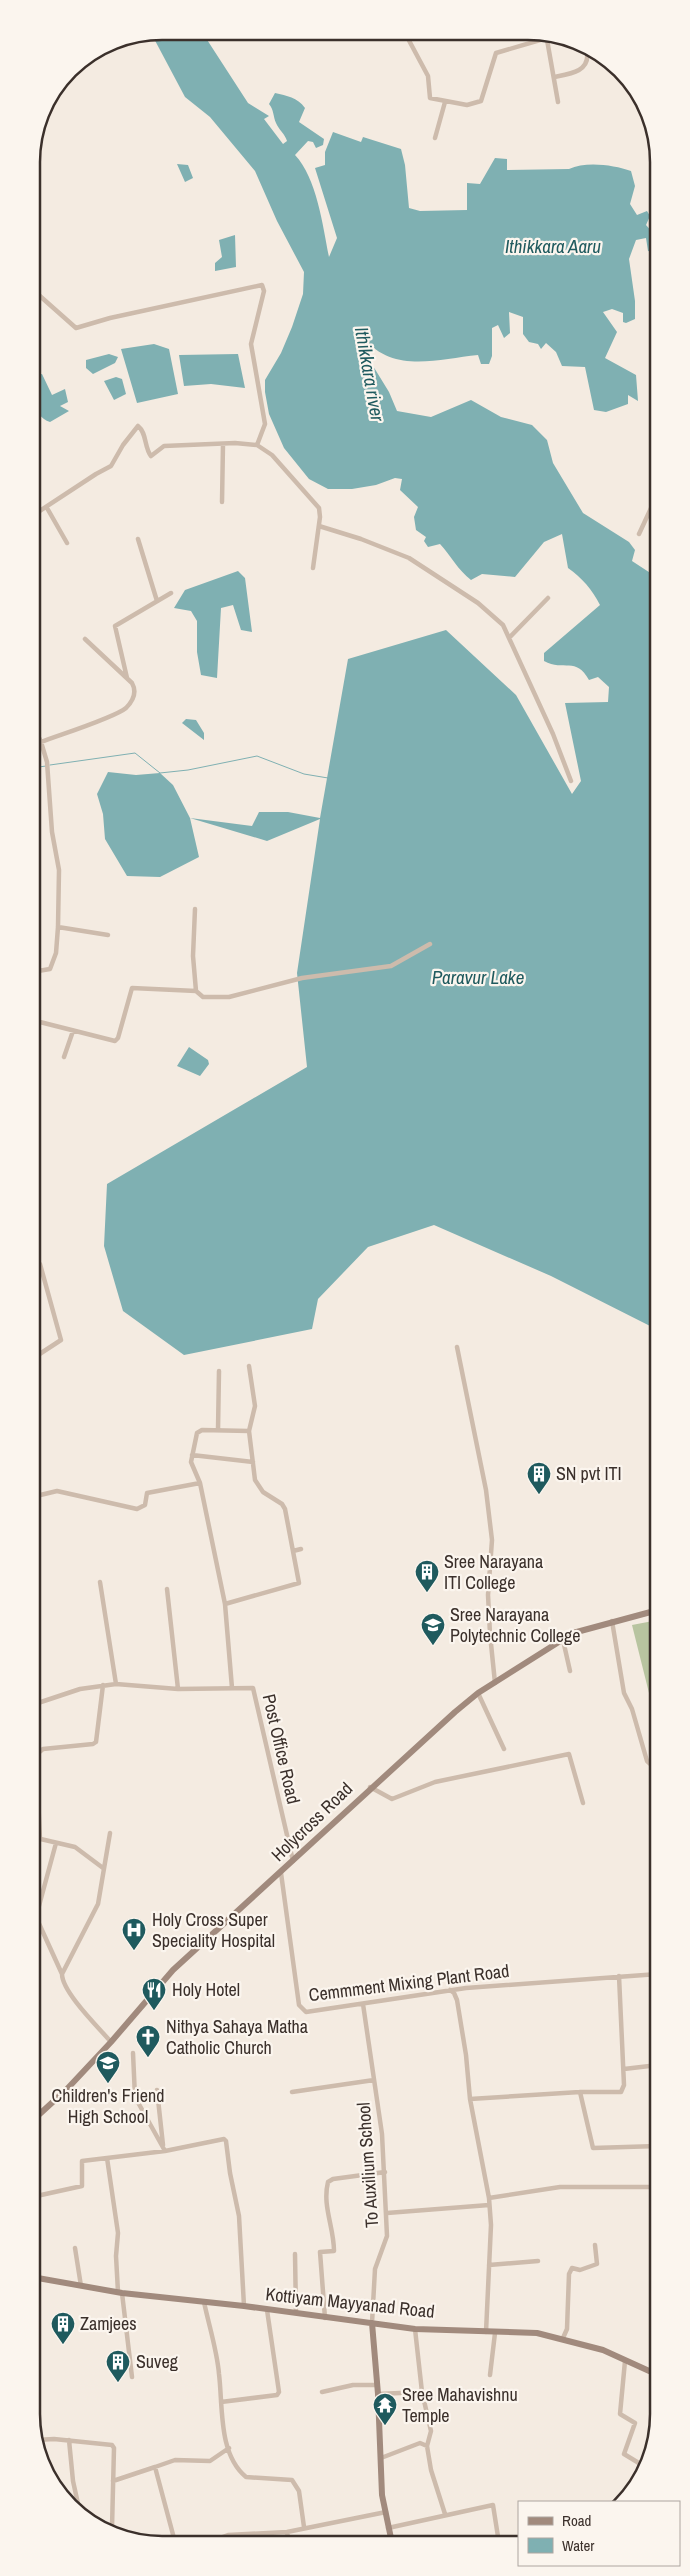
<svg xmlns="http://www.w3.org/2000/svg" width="690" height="2576" font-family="'Archivo Narrow',sans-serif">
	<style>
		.green { fill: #b8c4a0 }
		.water { fill: #7fb0b2 }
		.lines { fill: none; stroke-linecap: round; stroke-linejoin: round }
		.stream { stroke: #7fb0b2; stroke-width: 1 }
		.minor { stroke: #cdbbac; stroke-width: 4.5 }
		.secondary { stroke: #a18a7d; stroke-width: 6 }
		.labels { text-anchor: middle; stroke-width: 4.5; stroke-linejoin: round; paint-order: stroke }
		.poi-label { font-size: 18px; fill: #3b302b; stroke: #fbf5ee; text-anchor: start }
		.street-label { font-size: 18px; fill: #3b302b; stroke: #fbf5ee }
		.water-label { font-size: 19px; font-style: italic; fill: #1f5a5e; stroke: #fbf5ee }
		.rim { fill: none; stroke: #3b302b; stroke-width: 2.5 }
	</style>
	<rect width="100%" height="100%" fill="#f4ebe1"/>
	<path class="green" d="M658 1620V1695L650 1697 632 1625Z"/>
	<path class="water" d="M162 31 202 32 248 103 269 116 264 119 283 144 287 141C285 134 279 130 276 123 273 116 274 110 269 104L275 93C287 96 297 97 305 108L299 122 324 139 323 145 316 148 313 142 308 141 295 155C317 178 323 227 329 257L337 238 315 168 325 165V152L333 132 361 142 363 137 401 149 405 165 409 208 420 211 467 210V183L480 184 495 158 507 159V170L569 169C586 161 614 165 631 171L635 186 630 204 637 215 647 211 650 216 646 225 653 233 654 252 648 251 646 238 636 240 629 259 635 301V319L626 323 623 322V313L612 309 603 312 617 332 605 358 636 375 638 401 628 395V404L606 412 594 410 585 367 562 366 556 352 546 343 541 349 538 344 529 342 523 334V317L509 312 510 333 504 338 498 325 492 328V356L489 364H481L478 355C438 359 393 374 364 338L362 348 389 392 397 411 431 417 471 400 501 417 532 425 547 440 553 463 583 513 629 542 635 550 632 561 658 578V1330L551 1276 434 1225 368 1247 318 1299 312 1329 184 1355 123 1311 104 1246 107 1184 307 1067 297 973 320 819 267 841 190 818 199 857 160 877 127 876 105 839 103 814 97 794 108 772 136 775 160 773 173 785 190 818 252 826 259 812H288L320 818 348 659 446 630 516 695 572 794 581 781 565 703 608 702 609 687 598 677 589 680C576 656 564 672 544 661V653L600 605C592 589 582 578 568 568L562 534 544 542 515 577 482 574 471 580C458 570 451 556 440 544L428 547 424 541 426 537 416 530 414 517 418 507 400 490 402 479 395 478 376 485 352 489H328L309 479 284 448 269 414 265 392V380L281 353 292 327 303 294 304 272 277 221 255 171 210 117 185 97 151 33Z
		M177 164 188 165 193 178 185 182Z
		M235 235 236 267 215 271V263L222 257 219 240Z
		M154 344 169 349 178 394 137 403 121 349Z
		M109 354 118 357 115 363 93 374 86 368V360Z
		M238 354 245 388 211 384 184 386 179 355Z
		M42 374 52 395 65 389 68 402 60 406 69 411 50 422C32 416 32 393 32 376Z
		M116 377 122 379 126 394 114 400 104 381Z
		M238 571 245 578 252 632 241 630 233 605 221 608 217 678 201 675 197 652V621L191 611 174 608 185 590Z
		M186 719 196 720 204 733V740L182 723Z
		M189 1047 208 1060 209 1064 200 1076 177 1066Z"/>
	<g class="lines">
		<path class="stream" d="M50 765 135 753 160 773 188 770 257 756 304 774 328 778
			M32 768 46 766"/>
		<path class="minor" d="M230 33 238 32
			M405 33 428 76 430 98 467 105 481 101 496 53 547 38
			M546 34 558 102
			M554 77C569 74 590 72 587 52
			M435 138 445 102
			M32 289 76 328 110 318 262 285 264 291 251 344 265 424 257 445
			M222 502 223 444
			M47 508 67 543
			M32 516 96 474 111 466 123 445 138 426C147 433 144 447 151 456L164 446 235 443 257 445 272 455 319 508 320 517 313 568
			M319 526 361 539 409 558 478 603 503 625 553 734 571 781
			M639 534 658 493
			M138 539 157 601
			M509 638 548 598
			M127 678 115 626 171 593
			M32 723 41 742 47 762 52 832 59 870 58 927 56 953 50 969 32 972
			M41 742C59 735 114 718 126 708 133 701 137 692 132 683L85 639
			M195 909 193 956 196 991
			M58 927 108 935
			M32 1020 115 1041 118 1038 132 988 196 991 203 997H229L302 978 391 966 430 944
			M64 1057 73 1031
			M32 1264 37 1262 40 1264 61 1340 32 1359
			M457 1347 486 1490 492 1540 488 1595 490 1634 495 1683
			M218 1430 219 1371
			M192 1455 253 1462
			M32 1497 57 1491 137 1509 145 1505 147 1493 200 1483
			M293 1551 301 1549
			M167 1589 178 1689
			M225 1604 299 1583 285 1509 282 1504 263 1492 255 1480 249 1431 255 1406 249 1366
			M612 1621 624 1693 632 1709 647 1761 658 1771
			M563 1640 570 1671
			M116 1684 178 1689 253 1688 293 1861
			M232 1688 225 1604 200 1483 191 1462 197 1433 202 1430 249 1431
			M478 1693 504 1749
			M32 1705 80 1689 116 1684 100 1582
			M370 1787 392 1799 435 1782 569 1754 583 1803
			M110 1833 98 1904 62 1974C62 1992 99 2028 111 2042
			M32 1837 75 1847 103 1868
			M40 1839 36 1755 43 1749 93 1744 96 1742 103 1685
			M56 1843 36 1917 62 1974
			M281 1873 299 2005 306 2012 466 1988 658 1974
			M450 1990 454 1993 457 2000 466 2055 470 2099 489 2198 491 2225 486 2332
			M363 2004 382 2134 387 2236 375 2269 372 2323
			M133 2053 135 2097 165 2151
			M624 2069 658 2065
			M157 2090 163 2145
			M292 2092 374 2080
			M580 2092 593 2148 658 2146
			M470 2099 580 2092H621L624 2085 619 1976
			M107 2158 118 2233 116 2256 118 2292
			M658 2187H652L658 2230
			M32 2197 82 2186V2161L165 2151 224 2139 226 2141 230 2173 239 2216 244 2306
			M489 2198 560 2187H652
			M387 2213 489 2205
			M75 2248 81 2286
			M295 2254 296 2313
			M489 2265 538 2261
			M122 2293 132 2377
			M204 2302C209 2326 217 2350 219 2374 223 2406 218 2454 246 2477L292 2480 299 2491 304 2527
			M325 2318 320 2252 334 2251C334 2227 322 2206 328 2182L333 2179 385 2172
			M658 2326V2331
			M415 2329 422 2392 431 2431 427 2446 431 2470 445 2514
			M563 2338 567 2329 569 2274 572 2268 580 2270 597 2264 595 2245
			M625 2361 620 2414 635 2423 624 2454 647 2468
			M490 2375 495 2333
			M322 2392 353 2385H377
			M378 2394 422 2392
			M221 2402 277 2395 279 2392 267 2310
			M36 2440 54 2439 112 2445 114 2448 112 2528 115 2534
			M69 2440 73 2481 80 2513
			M381 2458 420 2443 427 2446
			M155 2467 175 2460 210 2461 229 2448
			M113 2481 155 2467 175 2542
			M388 2528 493 2505 499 2543
			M101 2529 112 2528
			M287 2532 289 2543
			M127 2539 174 2541
			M209 2542 228 2535 287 2532 386 2512"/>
		<path class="secondary" d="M32 2121 67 2089 111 2042 173 1970 455 1712 478 1693 573 1633 658 1610
			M32 2277 122 2293 244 2306 415 2329 537 2333 603 2350 658 2375
			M372 2323 378 2394 382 2495 392 2543"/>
	</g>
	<defs>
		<symbol id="building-pin" viewBox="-11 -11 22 30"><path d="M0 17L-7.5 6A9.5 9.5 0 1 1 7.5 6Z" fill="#1f5a5e" stroke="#fbf5ee"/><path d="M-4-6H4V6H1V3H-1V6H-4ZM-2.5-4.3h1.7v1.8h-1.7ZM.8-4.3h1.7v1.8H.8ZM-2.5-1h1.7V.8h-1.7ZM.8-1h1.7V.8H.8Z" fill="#fff"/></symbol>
		<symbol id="university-pin" viewBox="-11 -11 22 30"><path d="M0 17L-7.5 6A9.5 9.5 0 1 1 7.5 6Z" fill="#1f5a5e" stroke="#fbf5ee"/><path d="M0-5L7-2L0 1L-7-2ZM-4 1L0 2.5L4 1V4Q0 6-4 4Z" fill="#fff"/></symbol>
		<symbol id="hospital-pin" viewBox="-11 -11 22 30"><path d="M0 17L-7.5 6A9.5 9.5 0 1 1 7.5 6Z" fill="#1f5a5e" stroke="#fbf5ee"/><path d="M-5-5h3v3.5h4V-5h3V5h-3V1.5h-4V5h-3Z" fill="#fff"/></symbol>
		<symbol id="restaurant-pin" viewBox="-11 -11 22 30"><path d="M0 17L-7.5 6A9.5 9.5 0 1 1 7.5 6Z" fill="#1f5a5e" stroke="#fbf5ee"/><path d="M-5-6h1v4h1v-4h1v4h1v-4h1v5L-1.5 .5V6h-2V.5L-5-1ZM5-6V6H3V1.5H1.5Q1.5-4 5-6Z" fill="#fff"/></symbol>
		<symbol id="church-pin" viewBox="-11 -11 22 30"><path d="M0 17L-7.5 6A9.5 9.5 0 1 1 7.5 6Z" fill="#1f5a5e" stroke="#fbf5ee"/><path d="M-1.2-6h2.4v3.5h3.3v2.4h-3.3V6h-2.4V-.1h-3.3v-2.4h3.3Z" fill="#fff"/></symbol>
		<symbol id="school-pin" viewBox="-11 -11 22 30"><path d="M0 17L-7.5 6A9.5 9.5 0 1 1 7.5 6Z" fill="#1f5a5e" stroke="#fbf5ee"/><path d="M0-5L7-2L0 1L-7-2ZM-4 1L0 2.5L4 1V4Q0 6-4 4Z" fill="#fff"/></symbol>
		<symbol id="temple-pin" viewBox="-11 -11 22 30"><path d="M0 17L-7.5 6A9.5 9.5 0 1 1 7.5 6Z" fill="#1f5a5e" stroke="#fbf5ee"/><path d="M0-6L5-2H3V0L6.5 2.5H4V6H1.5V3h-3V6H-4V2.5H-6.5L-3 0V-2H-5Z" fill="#fff"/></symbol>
	</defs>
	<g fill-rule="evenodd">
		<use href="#building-pin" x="525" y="1460" width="28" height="38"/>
		<use href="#building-pin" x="413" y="1558" width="28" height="38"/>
		<use href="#university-pin" x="419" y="1611" width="28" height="38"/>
		<use href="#hospital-pin" x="120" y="1916" width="28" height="38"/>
		<use href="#restaurant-pin" x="140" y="1976" width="28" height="38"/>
		<use href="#church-pin" x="134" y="2023" width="28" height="38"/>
		<use href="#school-pin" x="94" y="2049" width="28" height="38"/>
		<use href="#building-pin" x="49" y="2310" width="28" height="38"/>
		<use href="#building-pin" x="104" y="2348" width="28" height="38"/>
		<use href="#temple-pin" x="371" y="2391" width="28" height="38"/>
	</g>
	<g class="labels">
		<g class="poi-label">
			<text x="556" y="1480">SN pvt ITI</text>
			<text x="444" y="1568">Sree Narayana<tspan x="444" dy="21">ITI College</tspan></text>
			<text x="450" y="1621">Sree Narayana<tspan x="450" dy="21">Polytechnic College</tspan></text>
			<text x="152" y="1926">Holy Cross Super<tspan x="152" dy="21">Speciality Hospital</tspan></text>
			<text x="172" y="1996">Holy Hotel</text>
			<text x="166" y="2033">Nithya Sahaya Matha<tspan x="166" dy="21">Catholic Church</tspan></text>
			<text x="108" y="2102" text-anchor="middle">Children's Friend<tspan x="108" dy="21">High School</tspan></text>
			<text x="80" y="2330">Zamjees</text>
			<text x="136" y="2368">Suveg</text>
			<text x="402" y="2401">Sree Mahavishnu<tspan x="402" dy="21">Temple</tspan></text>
		</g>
		<g class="street-label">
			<text transform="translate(281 1749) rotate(77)" y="6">Post Office Road</text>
			<text transform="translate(312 1822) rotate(-44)" y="6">Holycross Road</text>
			<text transform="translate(409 1983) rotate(-7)" y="6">Cemmment Mixing Plant Road</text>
			<text transform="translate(368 2165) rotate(-94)" y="6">To Auxilium School</text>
			<text transform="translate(350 2303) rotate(6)" y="6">Kottiyam Mayyanad Road</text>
		</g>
		<g class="water-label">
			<text x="553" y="253">Ithikkara Aaru</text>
			<text transform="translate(370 374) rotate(80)" y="7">Ithikkara river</text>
			<text x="478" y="984">Paravur Lake</text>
		</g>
	</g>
	<path d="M0 0H690V2576H0ZM162 40H528A122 122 0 0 1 650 162V2414A122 122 0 0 1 528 2536H162A122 122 0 0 1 40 2414V162A122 122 0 0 1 162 40Z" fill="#fbf5ee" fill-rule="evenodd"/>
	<path class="rim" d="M162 40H528A122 122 0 0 1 650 162V2414A122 122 0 0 1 528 2536H162A122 122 0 0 1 40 2414V162A122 122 0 0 1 162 40Z"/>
	<rect x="518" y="2501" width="162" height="65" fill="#fbf5ee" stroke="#aea6a0"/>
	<rect x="528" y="2517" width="25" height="8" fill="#a18a7d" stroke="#aea6a0"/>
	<text x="562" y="2526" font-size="15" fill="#3b302b">Road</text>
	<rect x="528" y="2538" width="25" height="15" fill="#7fb0b2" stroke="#aea6a0"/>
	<text x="562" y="2551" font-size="15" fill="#3b302b">Water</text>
</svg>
